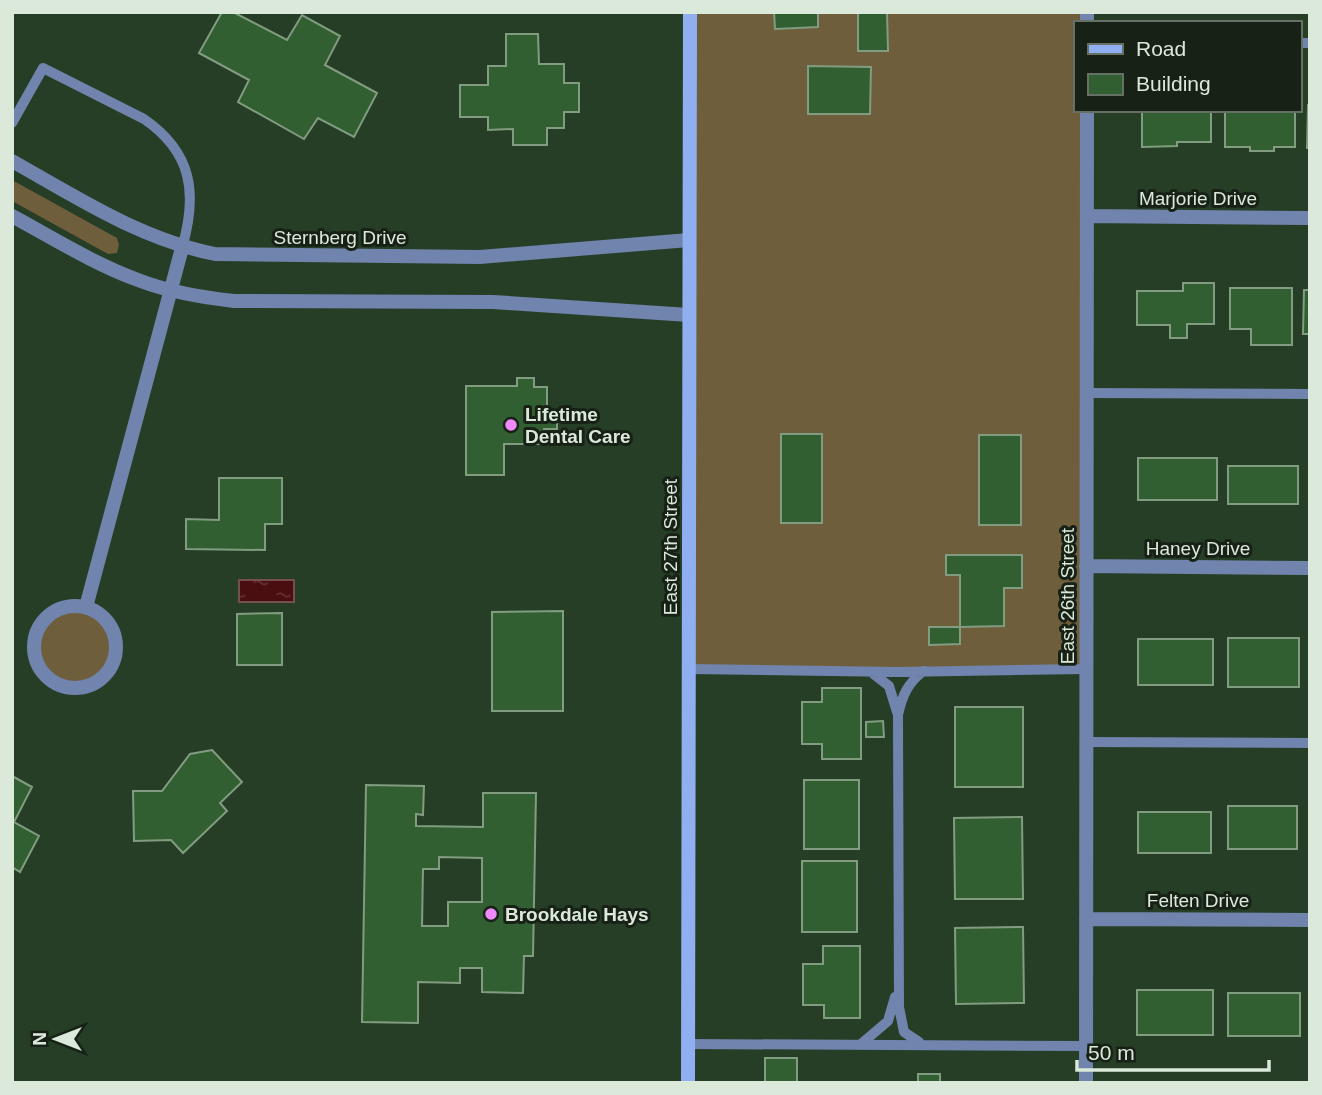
<svg xmlns="http://www.w3.org/2000/svg" width="1322" height="1095" font-family="Helvetica,sans-serif">
	<style>
		.grass { fill: #6f5e3b }
		.water { fill: url(#water-ripples); stroke: #76504d; stroke-width: 2 }
		.building { fill: #315f31; stroke: #819c80; stroke-width: 2; fill-rule: evenodd }
		.lines { fill: none; stroke-linecap: round; stroke-linejoin: round }
		.lane { stroke: #7084ad; stroke-width: 10 }
		.street { stroke: #7084ad; stroke-width: 14 }
		.secondary { stroke: #8faff1; stroke-width: 14 }
		.poi-dot { fill: #ee8bf8; stroke: #172116; stroke-width: 2.5 }
		.labels { text-anchor: middle; stroke-width: 6; stroke-linejoin: round; paint-order: stroke }
		.street-label { font-size: 19px; fill: #dbe9da; stroke: #172116 }
		.poi-label { font-size: 19px; font-weight: bold; fill: #dbe9da; stroke: #172116; text-anchor: start }
	</style>
	<defs>
		<pattern id="water-ripples" width="26" height="14" patternUnits="userSpaceOnUse" patternTransform="scale(1.75)"><rect width="26" height="14" fill="#4a0e10"/><path d="M2 4q2-2 4 0t4 0M15 11q2-2 4 0t4 0" fill="none" stroke="#643132"/></pattern>
	</defs>
	<rect width="100%" height="100%" fill="#263e25"/>
	<path class="grass" d="M690 12H1087V23H1075V110H1087L1086 669H689Z
		M12 180 117 238 119 245 117 253 108 254 12 201Z
		M34 647a41 41 0 1 1 82 0a41 41 0 1 1-82 0Z"/>
	<path class="water" d="M239 580H294V602H239Z"/>
	<path class="building" d="M222 12H233L287 40 302 15 340 36 325 65 377 93 354 137 318 118 304 139 238 102 249 80 199 53Z
		M774 12H818V27L775 29Z
		M858 12H887L888 51H858Z
		M506 34H538L539 64H564V83H579V112H564V128H547V145H513V129L488 130V117H460V85H488V66H506Z
		M808 66 871 67 870 114H808Z
		M1308 105H1310V148H1307Z
		M1142 110H1211V142H1177V146L1142 147Z
		M1225 111 1295 112V147H1274V151H1250V147H1225Z
		M1183 283H1214V324H1187V338H1170V325H1137V291H1183Z
		M1230 288H1292V345H1251V329H1230Z
		M1304 290H1310V334H1303Z
		M517 378H534V387H547V412H557V429H544V444H504V475H466V386H517Z
		M781 434H822V523H781Z
		M979 435H1021V525H979Z
		M1138 458H1217V500H1138Z
		M1228 466H1298V504H1228Z
		M219 478H282V524H265V550L186 549V519L219 520Z
		M946 555H1022V588H1004V626L960 627V575H946Z
		M563 611V711H492V612Z
		M282 613V665H237V614Z
		M929 627H960V644L929 645Z
		M1228 638H1299V687H1228Z
		M1138 639H1213V685H1138Z
		M822 688H861V759H822V744H802V702H822Z
		M955 707H1023V787H955Z
		M883 721 884 737H866V722Z
		M212 750 242 782 220 803 227 811 183 853 171 840 134 841 133 791H162L190 754Z
		M12 776 32 787 14 822 39 836 20 872 12 867Z
		M804 780H859V849H804Z
		M366 785 424 786 423 815 416 814V826L483 827V793H536L533 956H524L523 993 482 992V968H460V983L418 982V1023L362 1022ZM439 857 482 858V902H448V926H422L423 869H439Z
		M1228 806H1297V849H1228Z
		M1138 812H1211V853H1138Z
		M1022 817 1023 899H955L954 818Z
		M802 861H857V932H802Z
		M1023 927 1024 1003 956 1004 955 928Z
		M823 946H860V1018H824V1005H803V964H823Z
		M1137 990H1213V1035H1137Z
		M1228 993H1300V1036H1228Z
		M765 1058H797V1083H765Z
		M918 1074H940V1083H918Z"/>
	<g class="lines">
		<path class="lane" d="M1299 43H1310
			M12 123 43 68 144 119C192 152 198 193 182 248
			M1087 393 1310 394
			M689 669 898 672 1086 669
			M871 672 889 686 897 712
			M1086 742 1310 743
			M919 1042 904 1032 899 1007 898 715C902 696 908 682 924 671
			M688 1044 1086 1046
			M861 1044 888 1021 895 997"/>
		<path class="street" d="M1087 12V23
			M12 161C78 198 140 239 215 254L480 257 689 240
			M12 216C53 238 94 264 138 280 169 292 201 297 234 301L493 302 689 315
			M1087 216 1310 218
			M1086 566 1310 568
			M34 647a41 41 0 1 1 82 0a41 41 0 1 1-82 0Z
			M86 607 182 248
			M1086 919 1310 920
			M1086 1083 1087 110"/>
		<path class="secondary" d="M688 1083 690 12"/>
	</g>
	<g class="poi-dot">
		<circle cx="511" cy="425" r="7"/>
		<circle cx="491" cy="914" r="7"/>
	</g>
	<g class="labels">
		<g class="street-label">
			<text x="1198" y="205">Marjorie Drive</text>
			<text x="340" y="244">Sternberg Drive</text>
			<text transform="translate(670 547) rotate(-90)" y="7">East 27th Street</text>
			<text x="1198" y="555">Haney Drive</text>
			<text transform="translate(1067 596) rotate(-90)" y="7">East 26th Street</text>
			<text x="1198" y="907">Felten Drive</text>
		</g>
		<g class="poi-label">
			<text x="525" y="421">Lifetime<tspan x="525" dy="22">Dental Care</tspan></text>
			<text x="505" y="921">Brookdale Hays</text>
		</g>
	</g>
	<rect width="1322" height="1095" fill="none" stroke="#dbe9da" stroke-width="28"/>
	<rect x="1074" y="21" width="228" height="91" fill="#172116" stroke="#657164" stroke-width="2"/>
	<rect x="1088" y="44" width="35" height="10" fill="#8faff1" stroke="#657164" stroke-width="2"/>
	<text x="1136" y="56" font-size="21" fill="#dbe9da">Road</text>
	<rect x="1088" y="74" width="35" height="21" fill="#315f31" stroke="#657164" stroke-width="2"/>
	<text x="1136" y="91" font-size="21" fill="#dbe9da">Building</text>
	<g transform="translate(56 1039) rotate(270)" stroke="#172116" stroke-width="5" paint-order="stroke">
	<path d="M0-5L12 26L0 18L-12 26Z" fill="#dbe9da"/>
	<text y="-10" font-size="19" font-weight="bold" text-anchor="middle" fill="#dbe9da">N</text>
	</g>
	<path d="M1077 1060v10h192v-10" fill="none" stroke="#dbe9da" stroke-width="3.5"/>
	<text x="1088" y="1060" font-size="21" fill="#dbe9da" stroke="#172116" stroke-width="5" paint-order="stroke">50 m</text>
</svg>
